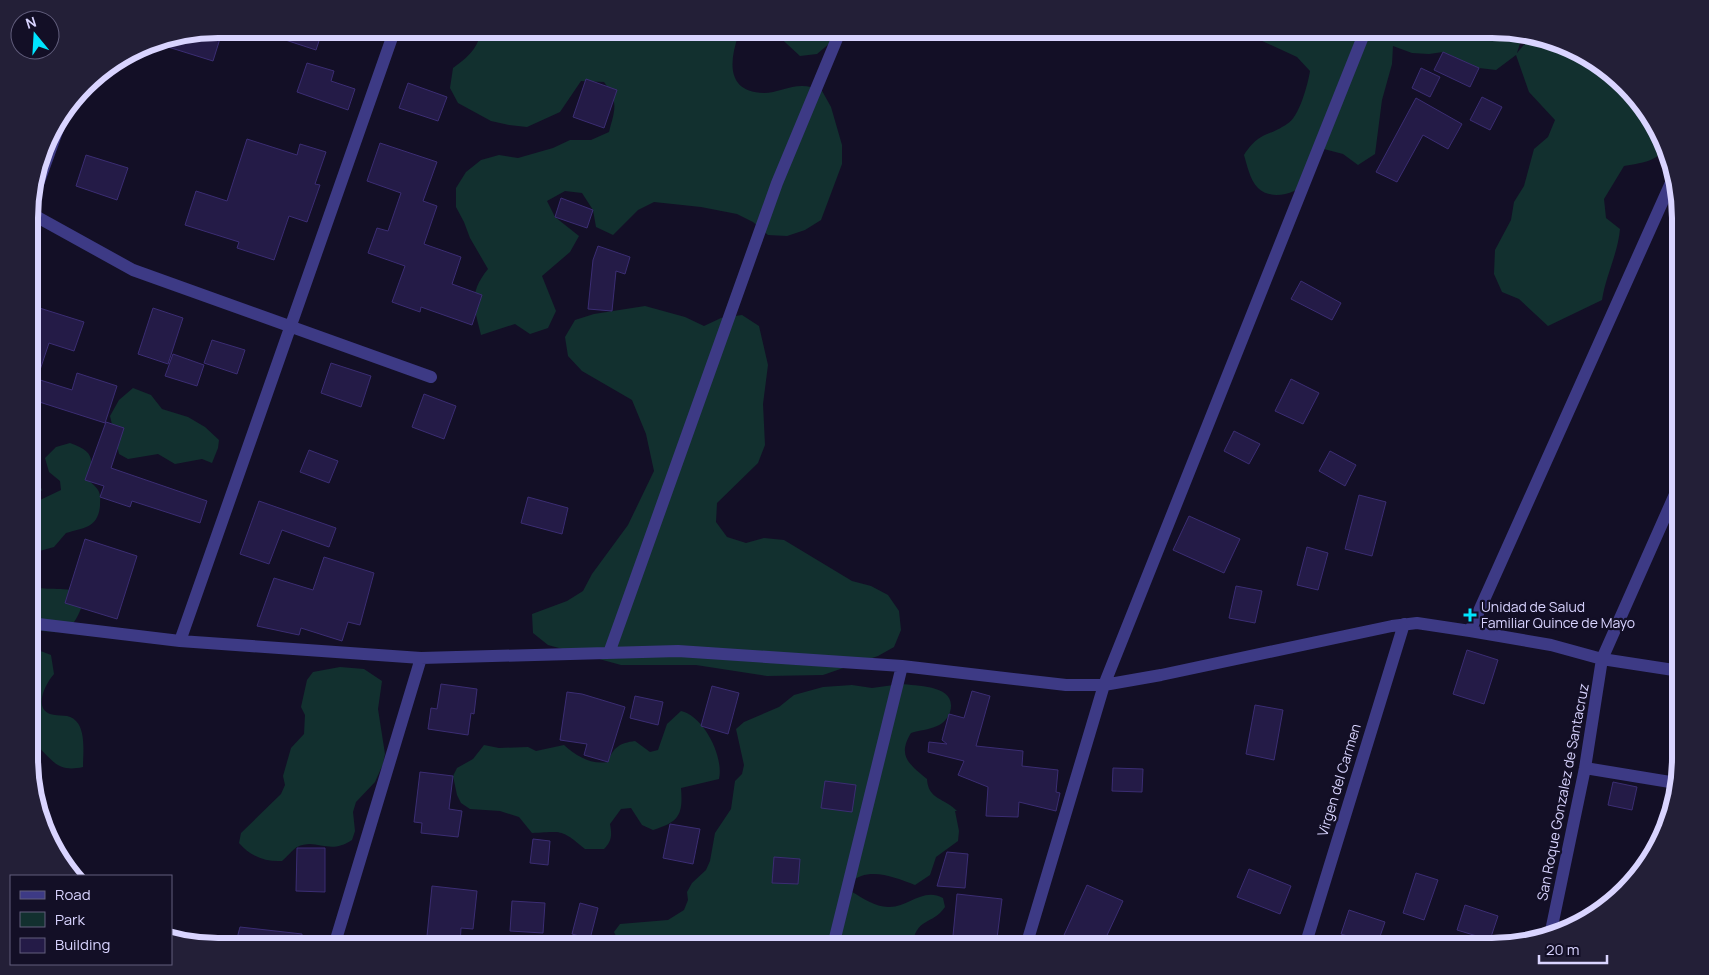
<svg xmlns="http://www.w3.org/2000/svg" width="1709" height="975" font-family="Manrope,sans-serif">
	<style>
		.green { fill: #12302f }
		.building { fill: #241b47; stroke: #3b2d73 }
		.lines { fill: none; stroke-linecap: round; stroke-linejoin: round }
		.minor { stroke: #3d3a85; stroke-width: 12 }
		.poi-dot { fill: #00e5ff; stroke: #130f26; stroke-width: 2 }
		.labels { text-anchor: middle; stroke-width: 4.5; stroke-linejoin: round; paint-order: stroke }
		.poi-label { font-size: 14px; fill: #d9d4ff; stroke: #130f26; text-anchor: start }
		.street-label { font-size: 14px; fill: #d9d4ff; stroke: #130f26 }
		.rim { fill: none; stroke: #d9d4ff; stroke-width: 6 }
	</style>
	<rect width="100%" height="100%" fill="#130f26"/>
	<path class="green" d="M481 29H752L738 36C729 63 727 92 764 93 776 93 789 86 802 86 808 86 815 88 821 89L831 107 842 145V164L821 220 805 230 787 236 768 235 753 222 737 214 701 207 654 202 638 210 613 235 596 227 593 210 582 193 565 191 547 201 555 217 579 236 570 252 542 276 556 311 548 328 530 334 515 324 481 335C474 306 468 294 488 269L470 238 464 222 456 207V188L466 172 481 160 499 155 518 158 553 148 570 140H591L609 132C615 109 619 102 604 82L581 81 560 112 527 127 509 125 491 121 458 103 450 88 453 68C468 57 479 48 481 29Z
		M759 29H832L830 43 817 54 800 56 773 31Z
		M1236 29H1492L1517 32 1522 37 1517 53 1528 40 1546 38 1559 49 1576 57 1582 52 1586 54 1649 113 1666 148C1656 162 1640 163 1624 166L1604 199 1606 218 1620 229C1618 253 1606 275 1602 300L1548 326 1519 299 1502 292 1494 274 1495 250 1511 220 1514 202 1524 186 1534 149 1548 137 1555 120 1529 92 1516 55 1496 70 1479 68 1443 52 1429 54 1412 53 1393 46 1392 64 1382 100 1375 154 1358 165 1343 154 1324 149C1319 159 1315 173 1308 181 1297 194 1271 201 1258 188 1250 180 1247 165 1244 155 1260 131 1266 138 1287 124 1299 118 1308 84 1310 71L1297 57Z
		M645 306 685 317 704 326 721 318 742 315 759 326 768 365 763 404 765 445 758 463 717 503 716 522 727 537 746 543 764 538 784 540 852 581 871 586 888 595 899 611 901 630 894 647 878 656 823 675 767 676 696 665H621L548 645 533 633 532 614 567 601 583 591 592 574 628 525 654 471 646 434 632 400 582 371 568 356 565 337 575 320 594 314Z
		M133 388 151 395 162 409 188 417 205 427 219 440 218 448 212 463 202 459 175 464 158 454 128 459 119 454 110 416 119 400Z
		M70 443C91 451 95 456 88 478 90 483 95 485 98 490 101 495 100 500 100 506 98 528 83 528 66 533L54 547 36 552 30 551V482L40 485 42 490 36 497 40 500 61 490 60 481 49 472 45 458 56 447Z
		M30 585C39 591 61 587 76 591L82 606C69 639 60 633 30 629Z
		M30 647 51 655 54 674C46 683 33 707 50 714 59 717 69 713 76 721 86 731 83 754 83 767 53 774 51 754 30 741Z
		M340 667 364 669 382 681 378 709 385 754 383 764 375 782 356 802 353 812 355 831 352 840C328 856 317 837 297 847 292 850 287 857 282 861 265 862 250 856 239 843L241 833 281 794 285 785 283 776 291 748 304 734 305 715 301 707 307 680 313 672Z
		M901 684C918 686 958 685 950 712 948 718 943 724 937 726 929 730 919 730 911 733 897 756 909 764 927 779 928 800 945 798 957 811H955L959 831 958 841 936 857 930 875 915 885C894 877 868 866 850 883L852 892C863 898 875 907 888 907 909 908 922 887 943 898L945 907C933 925 914 918 913 946H630L618 940 614 932 620 924 668 920 684 910 688 900 687 892 692 883 706 870 710 861 715 833 731 809 735 781 742 774 744 765 736 729 744 722 779 707 794 695 823 687 852 685 872 688Z
		M681 711C704 716 724 757 719 779L681 788C683 814 680 822 653 830L642 825 631 808 621 809 610 824C612 835 612 841 604 849H585C560 828 562 832 532 833L519 817 500 811 470 809 461 803 457 795 453 776 457 768 473 759 484 745 499 748 528 747 536 751 564 745C576 756 591 765 608 762 613 747 620 743 635 741L650 752 658 750 667 724Z"/>
	<path class="building" d="M218 29H223L213 61 152 42Z
		M261 29H323L316 50 261 32Z
		M1443 52 1479 68 1470 87 1434 70Z
		M307 63 334 71 331 81 355 89 348 110 297 92Z
		M1421 68 1440 77 1430 97 1412 88Z
		M586 79 617 90 604 128 573 117Z
		M408 83 447 97 438 121 399 108Z
		M1482 97 1502 107 1490 130 1470 120Z
		M1416 98 1462 124 1448 149 1423 135 1397 182 1376 172Z
		M247 139 297 155 300 144 326 152 315 184 320 185 307 222 289 216 274 260 237 248 239 242 185 225 196 191 227 201Z
		M380 143 437 162 423 201 437 206 424 244 461 257 452 284 482 295 472 325 421 307 420 312 392 302 405 266 368 253 377 228 388 231 401 193 367 181Z
		M86 155 128 168 117 200 76 186Z
		M561 198 593 210 587 228 555 217Z
		M598 246 630 257 625 274 616 271 612 311 588 309 593 260Z
		M1301 281 1341 303 1332 320 1291 299Z
		M30 305 84 322 74 351 49 343 37 379 72 390 77 373 117 386 105 423 30 399Z
		M153 308 183 318 168 364 138 354Z
		M212 340 245 350 237 374 204 363Z
		M173 354 204 365 197 386 165 376Z
		M331 363 371 376 361 407 321 393Z
		M1291 379 1319 393 1303 424 1275 411Z
		M424 394 456 406 444 439 412 427Z
		M106 422 124 428 111 468 207 501 200 523 132 501 130 507 100 497 104 486 85 480Z
		M1234 431 1260 444 1249 464 1224 451Z
		M309 450 338 461 329 483 300 472Z
		M1330 451 1356 465 1345 486 1319 471Z
		M1359 495 1386 502 1372 556 1345 549Z
		M528 497 568 508 562 534 521 523Z
		M259 501 336 528 329 547 282 530 269 564 240 554Z
		M1189 516 1240 539 1224 573 1173 550Z
		M85 539 137 556 117 619 65 603Z
		M1307 547 1328 553 1318 590 1297 585Z
		M324 557 374 573 360 625 348 622 342 641 301 628 299 635 257 626 274 578 313 590Z
		M1236 586 1262 591 1255 623 1229 618Z
		M1467 650 1498 660 1484 704 1453 694Z
		M441 684 477 689 474 714 471 713 468 735 428 729 431 708 437 709Z
		M712 686 739 693 728 734 701 726Z
		M972 691 990 696 976 746 1023 751 1022 766 1058 770 1056 792 1060 793 1056 811 1019 802 1018 817 986 816 988 787 958 775 964 761 928 752 929 742 947 744 942 740 949 714 964 718Z
		M567 692 582 694 625 707 608 762 584 755 587 744 560 740Z
		M635 696 663 702 658 725 630 718Z
		M1255 705 1283 710 1274 760 1246 754Z
		M1113 768 1143 769 1142 792 1112 791Z
		M420 772 453 776 449 809 462 811 458 837 421 833 422 823 414 822Z
		M825 781 856 785 852 812 821 808Z
		M1613 782 1637 787 1632 810 1608 805Z
		M670 824 700 829 693 864 663 858Z
		M533 839 550 841 548 865 530 863Z
		M297 848H325V892L296 891Z
		M947 852 968 854 965 888 937 886Z
		M774 857 800 859 798 884 772 883Z
		M1249 869 1291 886 1280 914 1237 897Z
		M1416 873 1438 880 1424 920 1403 913Z
		M1087 885 1123 901 1102 946H1059Z
		M432 886 477 891 473 929 461 928 460 946H426Z
		M957 894 1002 899 996 946H952Z
		M512 901 545 903 543 933 510 931Z
		M580 903 598 908 590 939 572 934Z
		M1465 905 1498 916 1490 940 1457 930Z
		M1349 910 1385 922 1377 945 1341 934Z
		M240 927 302 934V946H235Z"/>
	<g class="lines">
		<path class="minor" d="M30 206 63 115
			M30 213 133 270 431 377
			M30 623 180 641 421 658 678 651 902 666 1066 685H1104L1161 675 1392 626 1417 623 1470 631 1551 645 1602 659 1680 671
			M1470 631 1674 176
			M180 641 395 29
			M609 653 777 183 841 29
			M1585 768 1676 783
			M1551 931 1585 768 1602 659 1680 483
			M334 946 421 658
			M833 946 902 666
			M1026 946 1104 685 1366 29
			M1305 946 1404 624"/>
	</g>
	<path class="poi-dot" d="M1467.5 607.5h5v5h5v5h-5v5h-5v-5h-5v-5h5z"/>
	<g class="labels">
		<g class="poi-label">
			<text x="1481" y="612">Unidad de Salud<tspan x="1481" dy="16">Familiar Quince de Mayo</tspan></text>
		</g>
		<g class="street-label">
			<text transform="translate(1339 780) rotate(-73)" y="5">Virgen del Carmen</text>
			<text transform="translate(1563 792) rotate(-79)" y="5">San Roque Gonzalez de Santacruz</text>
		</g>
	</g>
	<path d="M0 0H1709V975H0ZM218 38H1492A180 180 0 0 1 1672 218V758A180 180 0 0 1 1492 938H218A180 180 0 0 1 38 758V218A180 180 0 0 1 218 38Z" fill="#231f37" fill-rule="evenodd"/>
	<path class="rim" d="M218 38H1492A180 180 0 0 1 1672 218V758A180 180 0 0 1 1492 938H218A180 180 0 0 1 38 758V218A180 180 0 0 1 218 38Z"/>
	<rect x="10" y="875" width="162" height="90" fill="#130f26" stroke="#625e7d"/>
	<rect x="20" y="891" width="25" height="8" fill="#3d3a85" stroke="#625e7d"/>
	<text x="55" y="900" font-size="15" fill="#d9d4ff">Road</text>
	<rect x="20" y="912" width="25" height="15" fill="#12302f" stroke="#625e7d"/>
	<text x="55" y="925" font-size="15" fill="#d9d4ff">Park</text>
	<rect x="20" y="938" width="25" height="15" fill="#241b47" stroke="#625e7d"/>
	<text x="55" y="950" font-size="15" fill="#d9d4ff">Building</text>
	<g transform="translate(35 35) rotate(342)"><circle r="24" fill="#130f26" stroke="#625e7d"/>
	<path d="M0-4L9 19L0 12L-9 19Z" fill="#00e5ff"/>
	<text y="-8" font-size="14" font-weight="bold" text-anchor="middle" fill="#d9d4ff">N</text>
	</g>
	<path d="M1539 955v8h68v-8" fill="none" stroke="#d9d4ff" stroke-width="2.5"/>
	<text x="1546" y="955" font-size="15" fill="#d9d4ff" stroke="#130f26" stroke-width="4" paint-order="stroke">20 m</text>
</svg>
